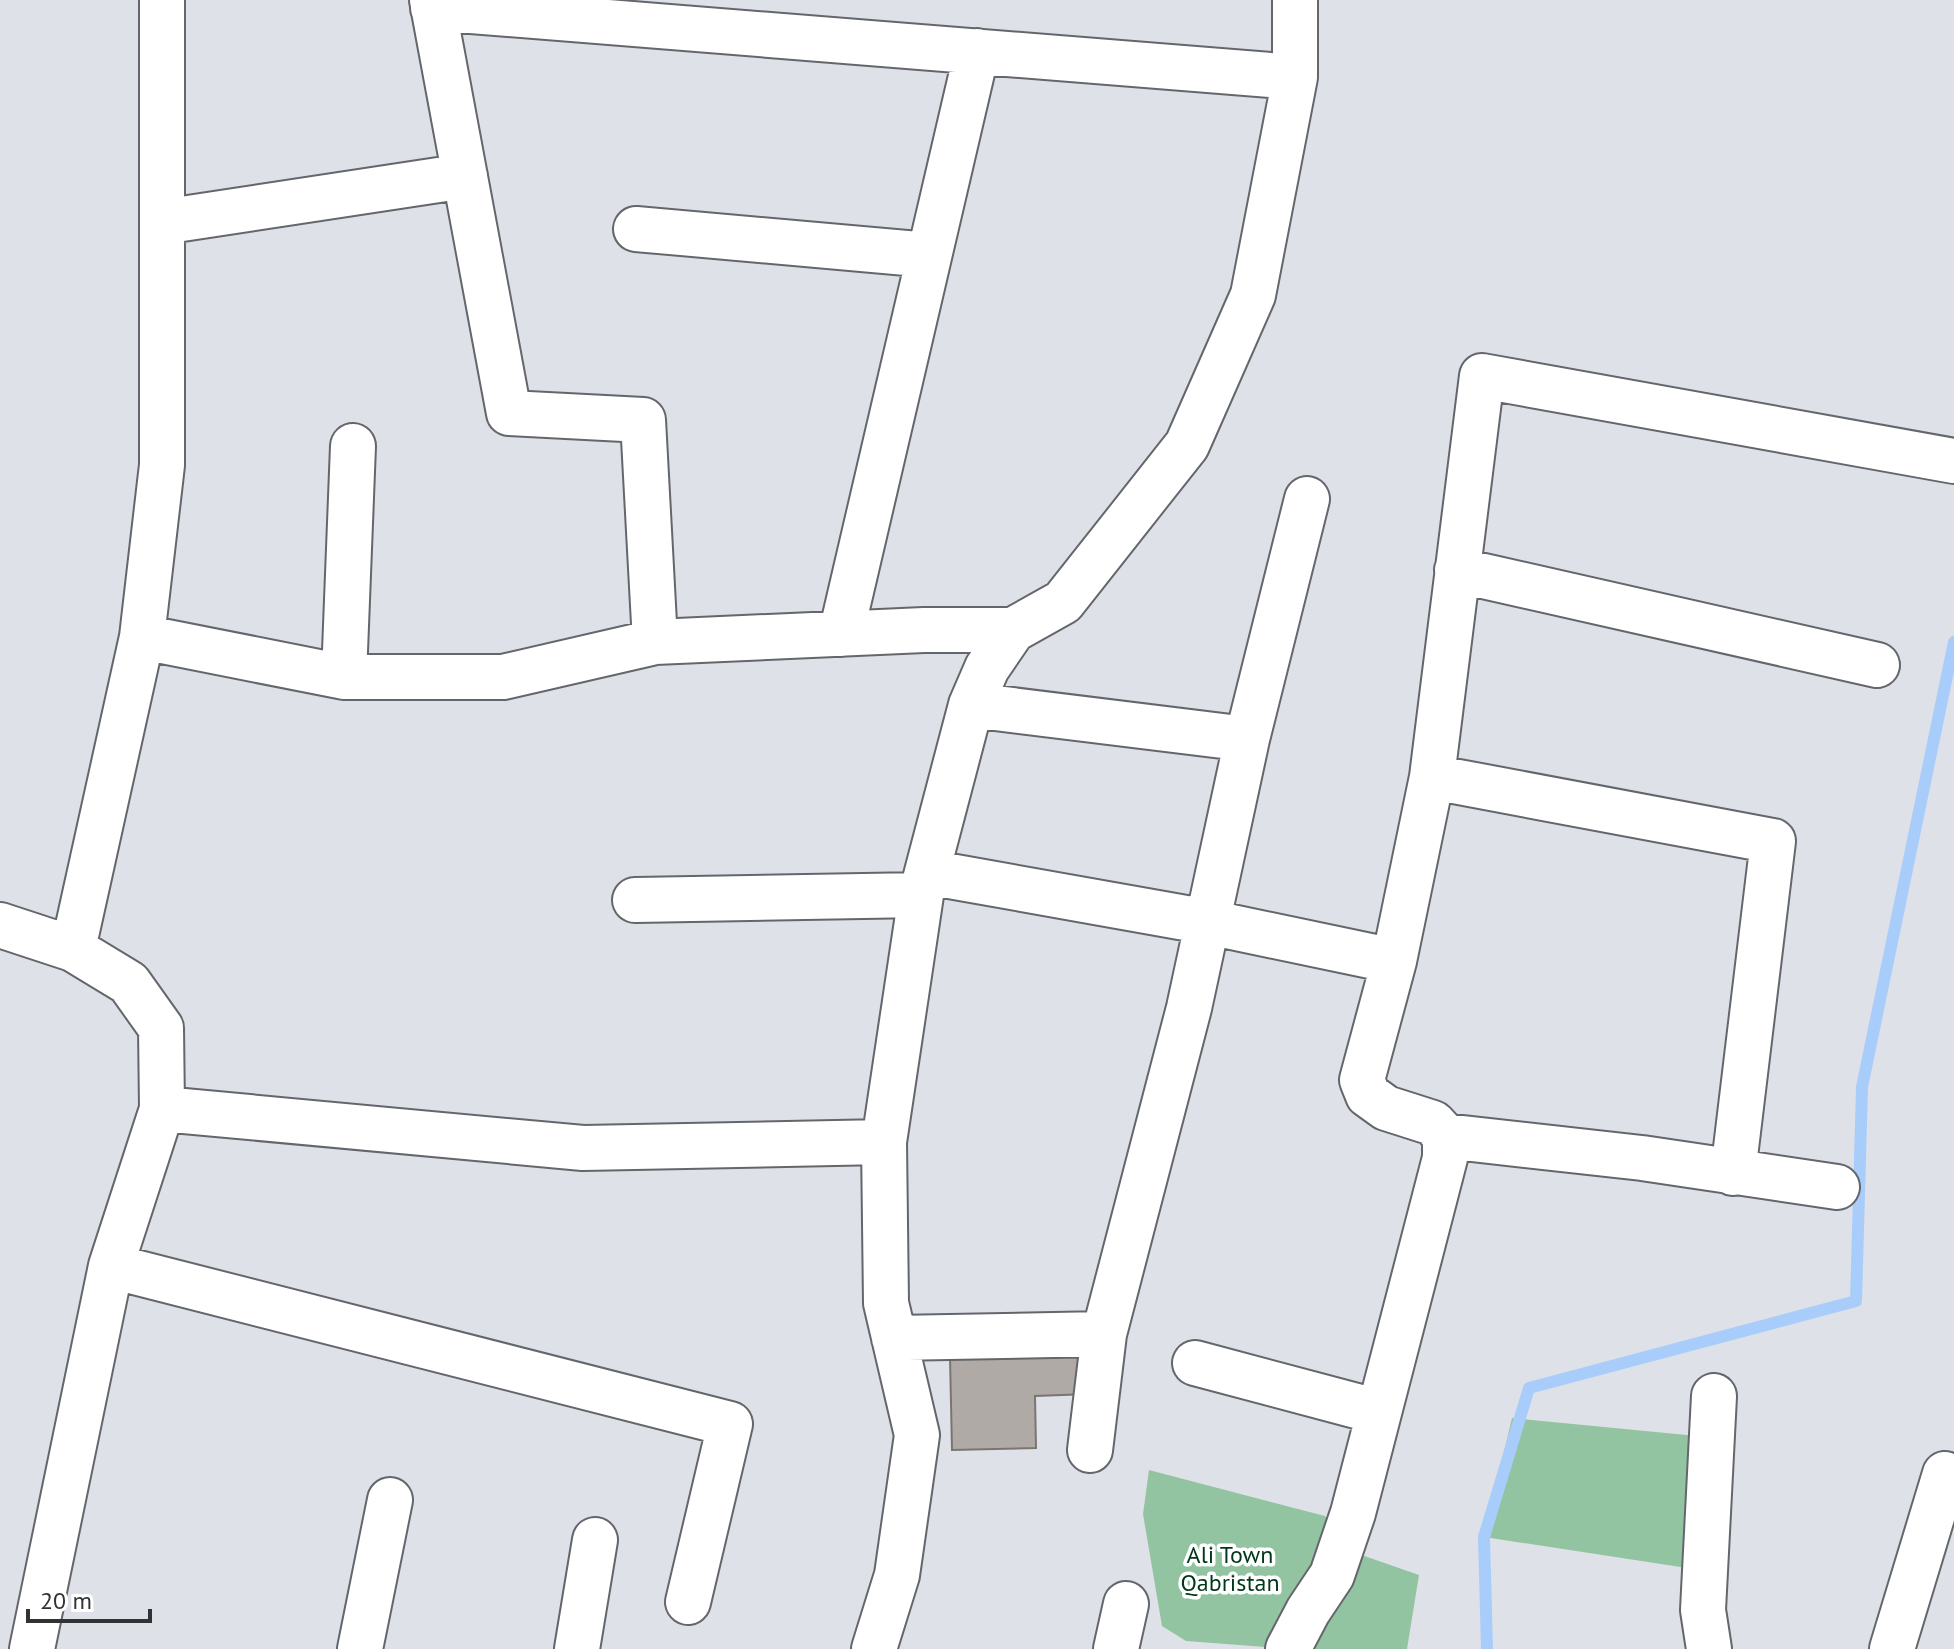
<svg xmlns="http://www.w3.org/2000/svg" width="1954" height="1649" font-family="'PT Sans',sans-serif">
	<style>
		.green { fill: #93c4a2 }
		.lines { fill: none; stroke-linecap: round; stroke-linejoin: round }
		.stream { stroke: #a9cdfa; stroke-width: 12 }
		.building { fill: #afaaa5; stroke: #7a7571; stroke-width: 2 }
		.street-casing { stroke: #63666b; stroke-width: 48 }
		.street { stroke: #fff; stroke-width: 44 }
		.labels { text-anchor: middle; stroke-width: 7; stroke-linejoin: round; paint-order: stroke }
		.park-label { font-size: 24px; fill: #00371b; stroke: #fff }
	</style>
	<rect width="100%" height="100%" fill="#dee2e8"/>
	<path class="green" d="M1512 1418 1697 1436 1687 1568 1484 1537Z
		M1149 1470 1325 1516 1353 1552 1419 1575 1407 1649H1291L1186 1641 1162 1626 1143 1514Z"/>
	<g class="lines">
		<path class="stream" d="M1487 1649 1484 1537 1529 1388 1856 1301 1862 1087 1954 642"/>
	</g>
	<path class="building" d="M1088 1353 1089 1394 1035 1396 1036 1448 952 1450 950 1357Z"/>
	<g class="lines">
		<defs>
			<path id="street" d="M432 0 509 413 643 420 655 642
				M433 8 1295 77
				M162 222 465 176
				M636 229 929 255
				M1457 570 1877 665
				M841 634 977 51
				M142 637 344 677H503L655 642 924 630H1013
				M344 677 353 446
				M971 705 1247 739
				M1432 777 1773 841 1733 1173
				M927 872 1208 922 1394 961
				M635 900 921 895
				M0 925 73 949 129 983 161 1028 162 1109 111 1266 32 1649
				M73 949 142 637 162 465V0
				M162 1109 583 1148 884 1142
				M1445 1136 1642 1158 1837 1187
				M111 1266 730 1424 688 1602
				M894 1338 1104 1334
				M1195 1363 1379 1412
				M1090 1450 1104 1334 1189 1008 1247 739 1307 499
				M360 1649 390 1500
				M577 1649 595 1540
				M874 1649 897 1575 917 1435 886 1303 884 1142 921 895 971 705 987 668 1013 630 1063 602 1187 445 1253 295 1295 77V0
				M1116 1649 1126 1604
				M1288 1649 1308 1611 1332 1575 1353 1513 1445 1158V1136L1433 1123 1386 1108 1368 1095 1362 1080 1394 961 1432 777 1482 376 1954 461
				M1709 1649 1703 1610 1714 1396
				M1892 1649 1945 1474"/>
		</defs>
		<use href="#street" class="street-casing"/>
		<use href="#street" class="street"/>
	</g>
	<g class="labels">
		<g class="park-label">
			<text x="1230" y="1563">Ali Town<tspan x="1230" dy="28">Qabristan</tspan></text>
		</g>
	</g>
	<path d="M28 1609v12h122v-12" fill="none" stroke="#303234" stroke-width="4"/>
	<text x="40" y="1609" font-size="24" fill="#303234" stroke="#ffffff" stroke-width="6" paint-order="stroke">20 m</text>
</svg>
